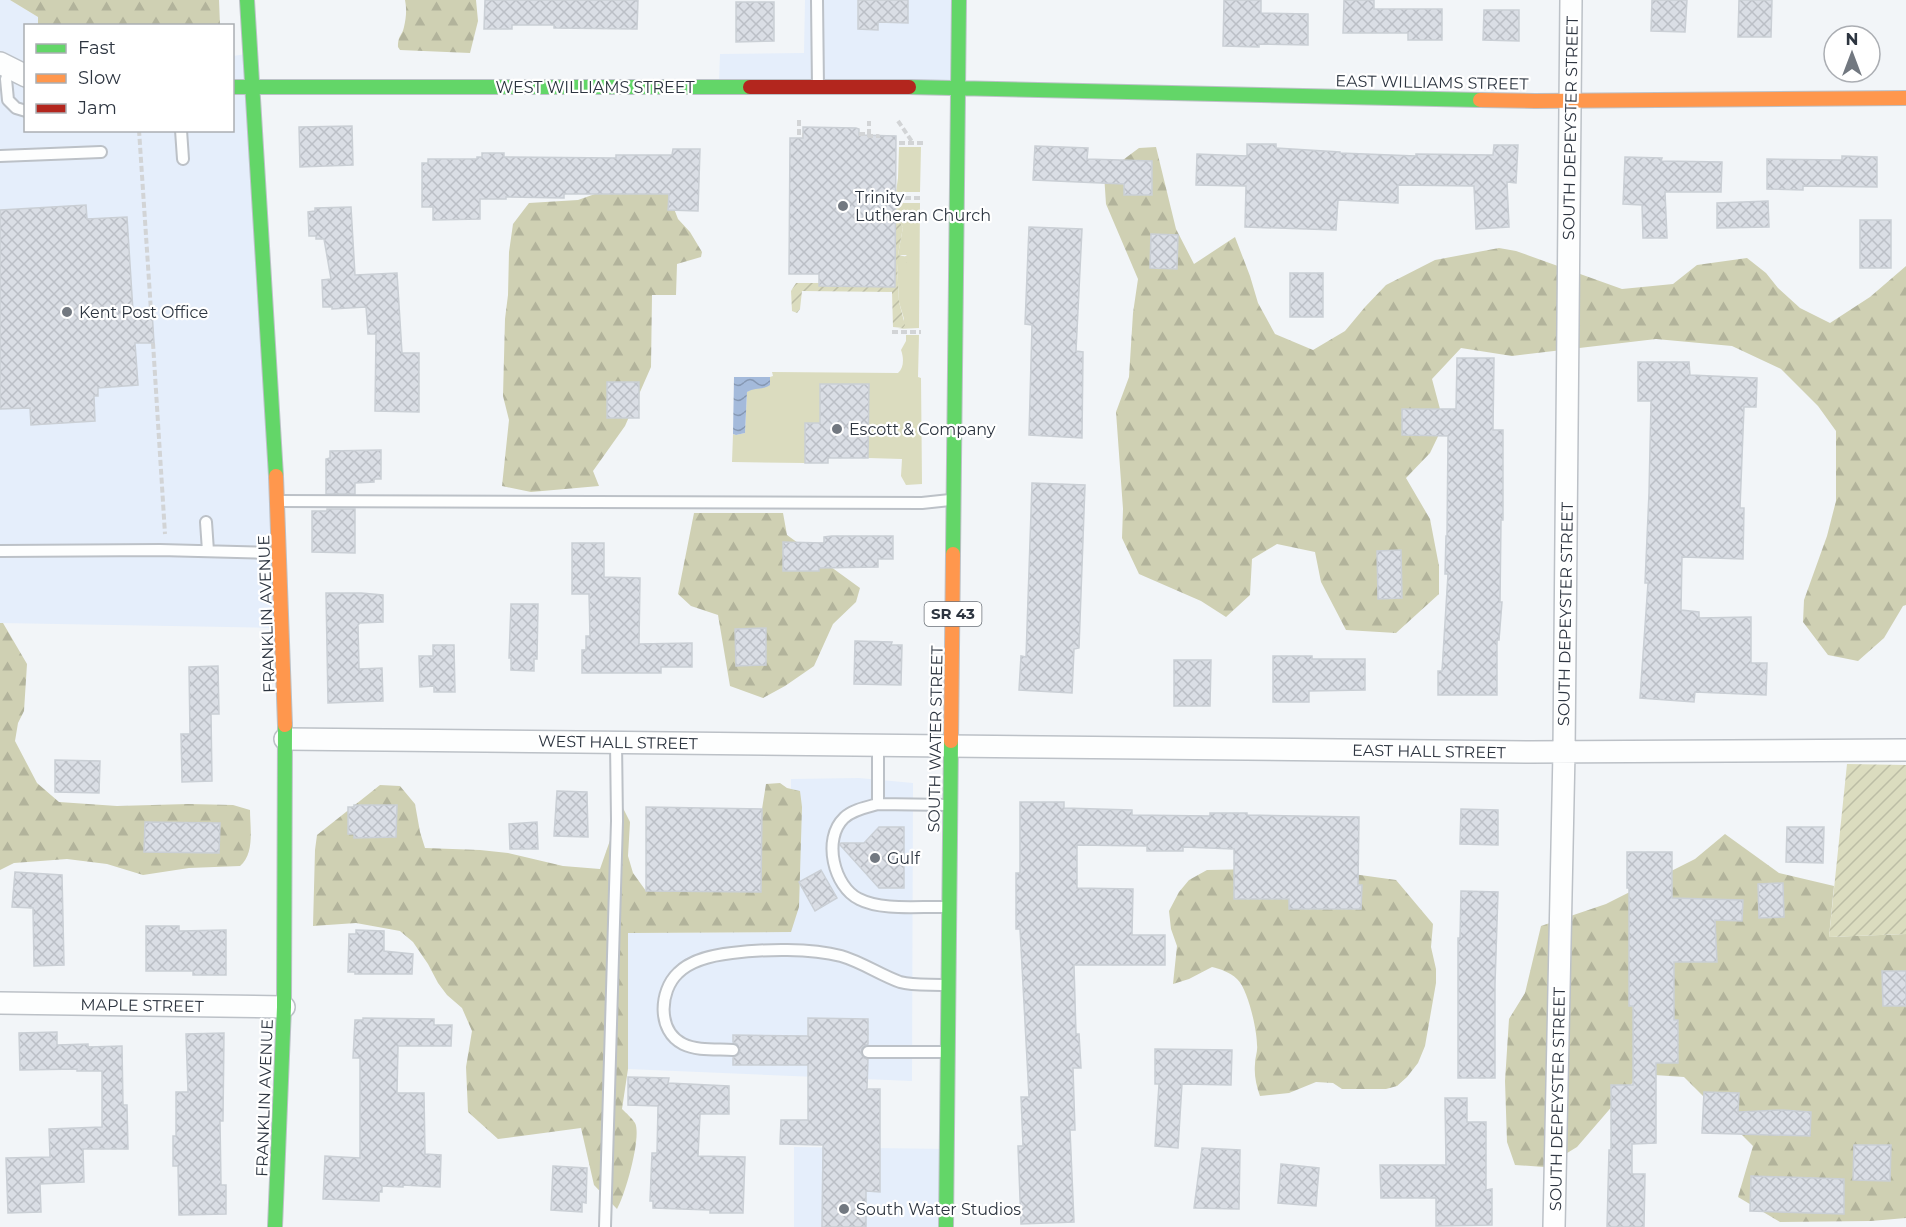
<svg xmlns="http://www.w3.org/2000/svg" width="1906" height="1227" font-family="Montserrat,sans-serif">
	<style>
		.built { fill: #e5eefb }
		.grass { fill: #dbdcbf }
		.forest { fill: url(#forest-firs) }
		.garden { fill: url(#garden-furrows) }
		.water { fill: url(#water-waves) }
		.building { fill: url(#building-cross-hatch); stroke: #cacfd5; stroke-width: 1.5 }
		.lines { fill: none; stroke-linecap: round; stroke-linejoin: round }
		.lane-casing { stroke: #bcc1c7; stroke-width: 14 }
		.street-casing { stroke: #bcc1c7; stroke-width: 24 }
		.fast-casing { stroke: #bcc1c7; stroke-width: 16 }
		.slow-casing { stroke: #bcc1c7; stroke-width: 16 }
		.jam-casing { stroke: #bcc1c7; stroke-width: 16 }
		.path { stroke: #d2d4d6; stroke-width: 4; stroke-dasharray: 6 3; stroke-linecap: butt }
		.lane { stroke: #fdfefe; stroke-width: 10 }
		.street { stroke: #fdfefe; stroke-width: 21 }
		.fast { stroke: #63d668; stroke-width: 14 }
		.slow { stroke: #ff974d; stroke-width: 14 }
		.jam { stroke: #b3261e; stroke-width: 14 }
		.poi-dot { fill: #727880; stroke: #fff; stroke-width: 2 }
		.labels { text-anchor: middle; stroke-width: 4.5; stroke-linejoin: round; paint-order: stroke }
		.shield { fill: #fff; stroke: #6c7279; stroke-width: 1.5 }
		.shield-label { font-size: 15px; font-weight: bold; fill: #2d3540 }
		.street-label { font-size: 16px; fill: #2d3540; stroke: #fff }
		.poi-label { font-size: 16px; fill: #2d3540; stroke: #fff; text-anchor: start }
	</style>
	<defs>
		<pattern id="forest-firs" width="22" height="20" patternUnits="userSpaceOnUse" patternTransform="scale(1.5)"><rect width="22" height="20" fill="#cfd0b3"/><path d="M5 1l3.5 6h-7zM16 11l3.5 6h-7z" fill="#b2b39b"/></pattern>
		<pattern id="garden-furrows" width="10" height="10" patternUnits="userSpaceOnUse" patternTransform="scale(1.5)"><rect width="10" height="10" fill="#dbdcbf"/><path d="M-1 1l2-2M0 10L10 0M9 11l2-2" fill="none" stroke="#bcbda5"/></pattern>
		<pattern id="water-waves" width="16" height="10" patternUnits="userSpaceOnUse" patternTransform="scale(1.5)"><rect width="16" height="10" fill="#a4badb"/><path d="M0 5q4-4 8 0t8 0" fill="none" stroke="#8698b3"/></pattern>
		<pattern id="building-cross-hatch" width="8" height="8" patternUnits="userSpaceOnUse" patternTransform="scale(1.5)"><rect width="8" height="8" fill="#dadee5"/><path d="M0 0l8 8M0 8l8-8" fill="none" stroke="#bbbfc6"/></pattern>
	</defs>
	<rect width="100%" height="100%" fill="#f2f5f8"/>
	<path class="built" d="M0 0H10L38 17V25L26 26V130H232L233 56 246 54 280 628 0 623Z
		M805 0H955V83L719 82 720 54 804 53Z
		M859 778 913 783 912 1081 628 1069V933L791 932V779Z
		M794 1147 950 1149 947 1227H794Z"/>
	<path class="grass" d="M899 147H921L920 192H896L898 178Z
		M896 203H920L919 328 898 329 903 328 904 319 899 302 897 263 907 255H898L903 227 898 220Z
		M906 335H919L918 377 921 378 922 484 906 485 901 476 902 459 868 458V446L865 445 868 436V384H820V423H806L805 463 732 462 733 434 736 435 745 433 747 392 752 389 769 385 770 377 773 376 772 372 898 373C904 368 904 358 901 350L906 341Z"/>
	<path class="forest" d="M10 0H219L220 25H38V17Z
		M405 0H476L478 21 470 53 400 50 398 47C398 35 402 36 404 27 406 19 407 9 405 0Z
		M1156 147 1176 229 1194 264 1235 237 1250 276 1258 303 1275 334 1313 350 1345 331 1365 307 1386 285 1435 260 1499 248 1516 251 1622 289 1673 284 1697 265 1747 258 1766 273 1778 288 1800 308 1830 323 1870 297 1906 266V605L1903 606 1884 638 1858 661 1828 655 1803 622 1804 600 1827 536 1836 501V431L1818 406 1781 369 1732 346 1656 339 1512 356 1461 348 1432 379 1444 424 1430 453 1406 478 1430 519 1439 566V594L1396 633 1346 630 1321 582 1315 552 1277 544 1252 559 1250 595 1226 617 1201 601 1139 574 1122 538 1123 509 1116 412 1129 377 1133 313 1138 279 1106 204 1104 174 1139 148Z
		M663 180 678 219 690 232 702 252 701 257 677 264 676 295H652L651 367 625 426 593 471 599 486 531 492 502 486 509 420 503 396 505 319 508 295 509 252 513 224 529 203 578 200 595 194H648Z
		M694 513H783L787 535 860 588 856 602 833 624 814 666 785 686 763 698 730 686 718 615 691 606 678 594Z
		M0 623H3L27 664 24 711 18 723 15 741 37 783 59 802 117 806 188 804 233 805 250 810C250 827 255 854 240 866L189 868 143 875 107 864 67 859 14 863 0 870Z
		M780 783 787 788 800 791 802 807 799 907 791 932 628 933V1069L622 1109C626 1113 632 1118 635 1123 642 1136 625 1196 617 1209L594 1185 581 1128 498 1139 468 1112 466 1067 472 1031 462 1008 447 995 438 983 428 964 413 942 400 931 356 923 313 926 315 850 317 835 380 785 400 786 415 804 420 832 425 848 480 850 508 853 563 866 600 869 622 806 630 822 628 856 633 873 646 891 761 892 762 809 766 784Z
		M1725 834 1779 873 1834 886 1829 937 1906 934V1218L1871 1221 1780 1222 1738 1197 1753 1146 1684 1077 1640 1074 1577 1147 1544 1167 1515 1165 1507 1142 1505 1081 1509 1019 1525 993 1541 926 1606 904 1695 859Z
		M1310 868 1396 880 1433 924 1431 947 1436 969V983L1425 1046 1418 1063 1407 1077 1397 1086 1386 1089H1342L1333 1083 1316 1082 1289 1093 1260 1096C1256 1085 1254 1075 1255 1064 1255 1057 1258 1051 1257 1045 1257 1030 1248 989 1237 979 1230 972 1220 969 1212 967L1189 979 1173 984 1177 946 1171 929 1169 911 1179 892 1189 880 1207 870Z"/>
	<path class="garden" d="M896 205H898V220L903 227 898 255 908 257 906 263H897L899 302 905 325 903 328 893 327 892 292 802 291 800 309 797 313 792 311 791 291 796 283H819V286L894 287Z
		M1847 764 1906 765V934L1829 937Z"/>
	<path class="water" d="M734 377H770V385C763 390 755 387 747 392L745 433 736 435 733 434Z"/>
	<path class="building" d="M485 0H638L637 29 554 28V25H512V29H484Z
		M858 0H908V23L878 22V30L858 29Z
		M1224 0H1261V13L1308 14V45L1259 44V47L1223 46Z
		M1344 0H1374V9H1442V40H1408V33H1343Z
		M1652 0H1687L1685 32 1651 31Z
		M1739 0H1772L1771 37H1738Z
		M736 2H774V41L736 42Z
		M1484 10H1519V41L1483 40Z
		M352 126 353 165 300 167 299 127Z
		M803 127 856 128 859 129V135L896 136 895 287 819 286V274H789L790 138H803Z
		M1247 144H1276V148L1340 152V153L1416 156V154L1493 155 1494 145H1518L1516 183 1507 182 1509 227 1476 229 1474 186 1398 185V203L1338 200 1336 230 1245 227 1246 186 1196 185 1197 154 1247 156Z
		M1035 146 1088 148 1087 159 1152 161V195H1124V184L1033 180Z
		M673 149H700L698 211 668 210 669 194H564V198L506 197V199H480V219L433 220V207H422V163H428V159H477V157H482V153H504V157L616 158V155H672Z
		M1842 156 1877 157V187L1803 186V190L1767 189V159L1842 160Z
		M1625 157 1662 158 1661 161 1722 162 1721 192H1665L1667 238H1643L1642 205 1623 204Z
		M1768 201 1769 227 1717 228V203Z
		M86 205 87 219 127 217 133 311H152L154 343H135L138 385 98 388V396H94L95 421 31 425 30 408 0 409V210Z
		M351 207 355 275 397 273 402 353H419V412L375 411 376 334H368L366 307 332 309V307H323L322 280 331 279 324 239H316V236H309L308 212 315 211V208Z
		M1860 220H1891V268H1860Z
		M1029 227 1082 229 1076 351 1083 352 1082 438 1029 435 1032 325 1025 324Z
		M1151 234 1178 235 1177 269 1150 268Z
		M1290 273H1323V317H1290Z
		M1457 358H1494L1493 430H1503V520H1501L1500 602H1502L1499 640H1497V695H1438V671H1442L1448 574H1445L1446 536H1447L1448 436 1402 435V409H1456Z
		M1638 362H1689L1690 375 1757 378 1756 407H1744L1740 508H1744L1743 559 1682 557 1681 610 1699 612V618L1751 617V663H1767L1766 695 1695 692 1694 702 1640 698 1648 583H1645L1649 493 1651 401H1638Z
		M607 382H639V418H607Z
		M820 384H869L868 458H828V463H805V423H820Z
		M381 450V479H374V482L355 483V494H326V459L330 458V451Z
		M1032 483 1085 485 1079 648 1074 649 1072 693 1019 690 1021 656 1026 657Z
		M327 509H355V553L312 552V511H327Z
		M832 536H893V559H878V567L819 568V571H783V542L824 543V537Z
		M572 543H604V577L640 578 639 644 692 643V667H661V673H582V650H586V636H590L589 594H572Z
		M1401 550 1402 598 1378 599 1377 551Z
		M326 593H361L383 595V622L360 623 358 625 359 669 382 668 383 701 328 703Z
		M511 604H538L537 659H534V671L511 670V658H509Z
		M766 628V665L736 666 735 629Z
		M855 641 892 642 891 645H902L901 685 854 684Z
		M433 645H454L455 692H434V686L420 687 419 656H433Z
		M1273 656H1312V659H1365V690L1309 691V702H1273Z
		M1174 660H1211L1210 706H1174Z
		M218 666 219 714H211L212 781 182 782 181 734H190L189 667Z
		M55 760 100 761 99 793 55 792Z
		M557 791 587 792 588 837 554 836Z
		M1020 802H1064V808L1132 810V815L1210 816V813H1247V815L1359 817 1358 885H1362L1361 909H1289V899H1234V849L1183 847V851H1147V846L1077 845V888L1133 889 1132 935H1165V965H1074L1076 1034H1079L1081 1068H1073L1075 1130H1070L1074 1222 1021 1224 1018 1146H1023L1021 1097H1029L1020 929H1016V873H1020Z
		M354 805H397L396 837 354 838V834H348V807H354Z
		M646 807 762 809 761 892 646 891Z
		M1461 809 1498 810V845L1460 844Z
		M145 822 220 823 219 853 144 852Z
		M537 822 538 849H510L509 824Z
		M879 827H904V888H879L840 845 841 843H864Z
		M1787 827H1824L1823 863 1786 862Z
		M1627 852H1672V898L1743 900 1742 921 1715 920 1717 962H1674V1020H1678V1063H1656V1143L1632 1144V1174H1645L1644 1227H1607L1609 1150H1611V1085H1633V1006H1629V888H1627Z
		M821 870 837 898 815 911 799 882Z
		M15 872 62 875 64 965 34 966 33 908 12 907Z
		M1783 883 1784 917 1759 918 1758 884Z
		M1461 891 1498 892 1495 984V1078H1458V938H1460Z
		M146 926H179V931L226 930V975H193V971H146Z
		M356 930 384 931V951L413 954 412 974H355V972H348L349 934H356Z
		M1882 971H1906V1006H1883Z
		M363 1018 434 1019V1025H452L451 1046H398L397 1093H424L425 1154 441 1155 440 1187 403 1185V1187L382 1186V1192H379V1201L323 1199 325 1156 360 1158V1058H353L355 1020H363Z
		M808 1018 868 1019V1044L862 1048 861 1053 864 1058 868 1059 867 1089H880V1192L866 1191V1227H822L823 1145 780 1144 781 1120H808V1065H733V1058L739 1054 740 1050 737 1044 733 1042V1035L808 1036Z
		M57 1032V1045L88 1044V1047L122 1046 123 1105H127L128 1149H83L84 1182 40 1184 41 1212 8 1213 6 1158 50 1157 49 1129 102 1127V1071H77V1069L20 1070 19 1033Z
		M224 1033 223 1121H220L221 1185H226V1214L179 1215 178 1166H173V1136H176V1092H188L186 1034Z
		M1155 1049 1232 1050 1231 1085 1182 1084 1178 1148 1155 1146 1159 1084H1155Z
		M628 1077 669 1078 668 1083 729 1086V1114H700L698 1156 745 1157 743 1213H710V1210L653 1208V1201H650L652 1153H657L658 1106 628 1105Z
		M1704 1092 1739 1093 1738 1112 1782 1110 1811 1112 1810 1136 1702 1133Z
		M1445 1098H1467V1122H1486V1190L1492 1189V1225L1436 1226V1198H1381L1380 1165H1446Z
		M1854 1145H1891L1890 1181 1853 1180Z
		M1202 1148 1240 1150 1239 1209 1194 1208Z
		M1281 1164 1319 1168 1316 1206 1278 1203Z
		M553 1166 587 1168 586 1203 582 1202V1212L551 1210Z
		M1751 1176 1844 1179V1214L1750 1211Z"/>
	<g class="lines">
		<defs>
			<path id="lane" d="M817 0 818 87
				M10 69 6 79 8 100 16 108 26 111
				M181 130 183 159
				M0 156 101 152
				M279 501 922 503 950 500
				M206 522 208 551
				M0 551 160 550 278 553
				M878 745V804L948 805
				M878 804C867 807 852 810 844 818 822 839 834 887 859 899 882 911 920 906 946 907
				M733 1050C717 1049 697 1051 683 1044 657 1031 659 991 678 973 692 959 714 955 732 953 764 949 811 948 841 956 862 962 880 975 900 982 914 986 931 984 945 985
				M868 1052H946
				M605 1227 617 821 616 742"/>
			<path id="street" d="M0 63 26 76
				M285 739 1529 752 1906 750
				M0 1003 284 1007
				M1554 1227 1564 752 1571 0"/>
			<path id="fast" d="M247 0 276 476
				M232 87H750
				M909 87 1480 100
				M953 554 959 0
				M275 1227 284 1007 285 725
				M946 1227 951 741"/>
			<path id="slow" d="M1480 100 1535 101 1906 98
				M276 476 285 725
				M951 741 953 554"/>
			<path id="jam" d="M750 87H909"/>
		</defs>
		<use href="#lane" class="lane-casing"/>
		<use href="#street" class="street-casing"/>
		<use href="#fast" class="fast-casing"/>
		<use href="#slow" class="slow-casing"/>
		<use href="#jam" class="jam-casing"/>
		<path class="path" d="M799 120V135H803
			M898 121 913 143
			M139 130 151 311
			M859 134H869V121
			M869 134V136H878V138
			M899 143H923
			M896 198H922
			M892 332H921
			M153 343 165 534"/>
		<use href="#lane" class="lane"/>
		<use href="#street" class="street"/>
		<use href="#fast" class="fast"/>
		<use href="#slow" class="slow"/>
		<use href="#jam" class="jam"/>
	</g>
	<g class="poi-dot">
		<circle cx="843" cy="206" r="6"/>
		<circle cx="67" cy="312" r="6"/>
		<circle cx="837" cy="429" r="6"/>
		<circle cx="875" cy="858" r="6"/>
		<circle cx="844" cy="1209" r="6"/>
	</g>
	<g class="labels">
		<rect class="shield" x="924.5" y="602" width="57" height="24" rx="4.5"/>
		<g class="shield-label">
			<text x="953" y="619">SR 43</text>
		</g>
		<g class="street-label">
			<text transform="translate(1432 82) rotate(1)" y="6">EAST WILLIAMS STREET</text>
			<text x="595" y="93">WEST WILLIAMS STREET</text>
			<text transform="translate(1570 128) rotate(-89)" y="6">SOUTH DEPEYSTER STREET</text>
			<text transform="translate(266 614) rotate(-92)" y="6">FRANKLIN AVENUE</text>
			<text transform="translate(1565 614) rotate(-89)" y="6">SOUTH DEPEYSTER STREET</text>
			<text transform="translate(935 739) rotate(-89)" y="6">SOUTH WATER STREET</text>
			<text transform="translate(618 742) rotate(1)" y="6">WEST HALL STREET</text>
			<text transform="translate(1429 751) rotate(1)" y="6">EAST HALL STREET</text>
			<text transform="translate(142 1005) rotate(1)" y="6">MAPLE STREET</text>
			<text transform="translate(264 1098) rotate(-88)" y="6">FRANKLIN AVENUE</text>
			<text transform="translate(1557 1099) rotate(-89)" y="6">SOUTH DEPEYSTER STREET</text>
		</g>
		<g class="poi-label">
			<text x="855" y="203">Trinity<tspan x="855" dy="18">Lutheran Church</tspan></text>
			<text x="79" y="318">Kent Post Office</text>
			<text x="849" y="435">Escott &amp; Company</text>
			<text x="887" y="864">Gulf</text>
			<text x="856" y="1215">South Water Studios</text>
		</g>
	</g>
	<rect x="24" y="24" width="210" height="108" fill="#ffffff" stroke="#abaeb3" stroke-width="1.5"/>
	<rect x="36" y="44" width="30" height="9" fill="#63d668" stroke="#abaeb3" stroke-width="1.5"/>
	<text x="78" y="54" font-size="18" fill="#2d3540">Fast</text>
	<rect x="36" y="74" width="30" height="9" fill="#ff974d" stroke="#abaeb3" stroke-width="1.5"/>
	<text x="78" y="84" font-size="18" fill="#2d3540">Slow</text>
	<rect x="36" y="104" width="30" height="9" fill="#b3261e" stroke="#abaeb3" stroke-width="1.5"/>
	<text x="78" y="114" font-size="18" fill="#2d3540">Jam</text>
	<g transform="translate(1852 54)"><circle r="28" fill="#ffffff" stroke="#abaeb3" stroke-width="1.5"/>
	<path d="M0-4.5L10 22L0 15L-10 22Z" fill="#727880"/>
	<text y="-9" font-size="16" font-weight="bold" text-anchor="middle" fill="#2d3540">N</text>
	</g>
</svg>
